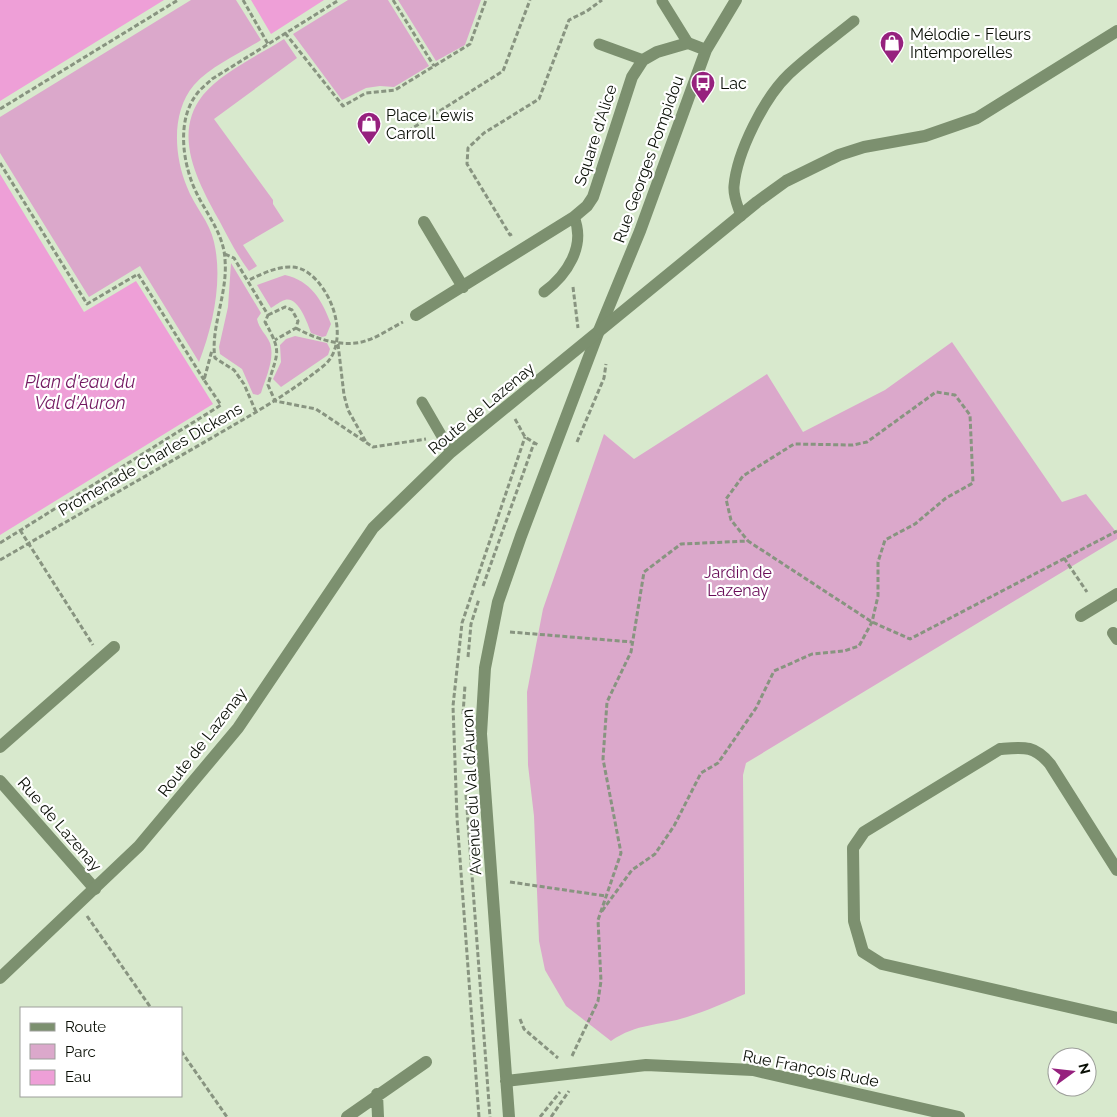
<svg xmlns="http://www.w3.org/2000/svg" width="1117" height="1117" font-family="Raleway,sans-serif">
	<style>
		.green { fill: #dba8cb }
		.water { fill: #ee9fd7 }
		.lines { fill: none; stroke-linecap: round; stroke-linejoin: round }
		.path { stroke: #889480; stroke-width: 3; stroke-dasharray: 5 2.5; stroke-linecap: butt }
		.service { stroke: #7c906f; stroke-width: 11 }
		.minor { stroke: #7c906f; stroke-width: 12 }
		.tertiary { stroke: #7c906f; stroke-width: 12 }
		.labels { text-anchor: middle; stroke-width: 4.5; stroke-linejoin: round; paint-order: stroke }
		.poi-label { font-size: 16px; fill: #0a0f06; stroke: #fff; text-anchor: start }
		.street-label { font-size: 16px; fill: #0a0f06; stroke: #fff }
		.park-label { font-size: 16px; fill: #680a57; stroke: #fff }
		.water-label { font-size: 18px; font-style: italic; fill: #731961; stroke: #fff }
	</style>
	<rect width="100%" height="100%" fill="#d8e9cd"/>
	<path class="green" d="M191 0H236L261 40C239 54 211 66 194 85 171 112 174 156 187 187 194 206 210 222 214 242 223 280 213 326 199 362L140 266 89 297 0 153V117Z
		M348 0H388L429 66 394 87 380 86 366 88 342 100 293 34Z
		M398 0H481L465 45 436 61Z
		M284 39 297 58 214 119 273 200V204L284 221 243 245 257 266 249 271C237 255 229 239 220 222 199 184 171 135 203 95 223 71 258 56 284 39Z
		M231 263 261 313 257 319C259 329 266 334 270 343 275 359 266 377 261 393L258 395 253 394 242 369 220 354 219 347 228 307Z
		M285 275C311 281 322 300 331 324L326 336 322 337 311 333C308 324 298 296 285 300 280 301 275 306 271 308L257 285Z
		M295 336 327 343 330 349 328 355 281 387 273 379 281 362 280 345 286 339Z
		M952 342 1062 502 1086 494 1117 533V539L746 763 743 775 745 994C726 1002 707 1011 687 1017 659 1026 637 1023 611 1041L566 1006 545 970 539 941 534 816 528 765 527 692 543 609 604 434 634 459 767 374 803 432 885 390Z"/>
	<path class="water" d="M0 0H164L0 101Z
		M251 0H324L271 34Z
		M0 174 84 312 136 281 213 404 0 535Z"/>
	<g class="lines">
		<path class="path" d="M243 0 268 44
			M393 0 434 66
			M285 33 343 106 366 93 395 90 470 44 486 0
			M0 109 178 0
			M408 131 503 71 530 0
			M0 163 87 304 138 274 204 380
			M512 234 510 235 467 164 468 148 484 133 539 99 569 20 587 11 602 0
			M225 254 234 258 268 315 265 322C283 354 277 352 268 385L275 401 316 409 373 447 426 439
			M573 287 578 328
			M268 315 285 307 292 310 298 321 296 328 275 340
			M296 328C315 339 346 349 368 340 380 336 391 328 403 322
			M338 344 344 395 348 410 366 442
			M256 412 244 384 234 370 215 358C210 329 228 293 225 260 224 235 208 216 197 194 183 166 176 122 196 95 200 89 207 84 212 79L339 0
			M515 419 525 437 538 445
			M577 442 604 378 606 364
			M20 530 93 645
			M0 543 221 405 204 380 212 350
			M1064 558 1087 592
			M0 560C76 516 151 473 227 429 256 412 286 395 313 374 318 370 326 365 330 359 347 334 332 289 307 272 289 260 266 272 249 280
			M483 586 534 443
			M510 632 632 642
			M468 657 471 624 479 599
			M463 714 465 685
			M466 795 490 1117
			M510 882 606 896
			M602 911 632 870 655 854 674 826 701 773 718 763 756 708 774 671 812 654 844 651 859 646 872 622 878 596V562L885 540 915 524 946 498 973 483 970 415 955 395 936 392 867 442 853 445 794 444 743 476 726 499 731 520 748 541
			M87 916 151 1008
			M520 1019 524 1029 558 1058
			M181 1051 227 1117
			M572 1056 598 1001 601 981 598 920 621 853 603 759 607 702 631 652 644 572 681 544 748 541 872 622 910 639 1117 531
			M479 1117 457 818 453 706 462 623 525 437
			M540 1117 560 1092
			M551 1117 569 1091"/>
		<path class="service" d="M662 1 688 43
			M599 44 643 60
			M741 216C738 206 733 197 734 186 737 152 764 98 789 74 809 55 833 38 854 21
			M544 292C567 275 586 246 574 217
			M422 402 451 452"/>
		<path class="minor" d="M424 222 463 287
			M416 315 574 217 587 206 593 197 632 77 643 60 657 52 688 43 706 50
			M1081 616 1117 594
			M1113 633 1117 639
			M0 747 114 647
			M0 781 95 889
			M1117 870 1050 764C1034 745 1024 747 1000 749L864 832 853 848 854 921 863 952 882 964 1117 1018
			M506 1081 646 1065 753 1070 959 1117
			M377 1094 378 1117
			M347 1117 426 1062
			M509 1117 481 734 485 668 498 602 521 536 598 333 640 231 706 50 736 0"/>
		<path class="tertiary" d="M0 978 139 846 238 728 373 528 451 452 757 202 786 181 839 155 864 147 925 136 977 118 1117 31"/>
	</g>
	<defs>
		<symbol id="shop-pin" viewBox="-11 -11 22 30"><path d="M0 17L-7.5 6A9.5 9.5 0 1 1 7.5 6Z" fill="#96217e" stroke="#fff"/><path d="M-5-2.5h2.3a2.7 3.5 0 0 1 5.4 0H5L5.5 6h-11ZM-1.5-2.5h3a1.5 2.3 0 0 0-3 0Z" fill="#fff"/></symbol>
		<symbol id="bus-pin" viewBox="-11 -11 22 30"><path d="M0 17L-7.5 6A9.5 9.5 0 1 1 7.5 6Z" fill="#96217e" stroke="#fff"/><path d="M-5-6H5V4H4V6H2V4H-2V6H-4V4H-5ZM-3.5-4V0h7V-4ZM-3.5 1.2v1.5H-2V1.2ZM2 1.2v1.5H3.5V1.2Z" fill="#fff"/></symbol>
	</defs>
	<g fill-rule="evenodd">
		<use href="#shop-pin" x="878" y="29" width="28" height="38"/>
		<use href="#bus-pin" x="689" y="69" width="28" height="38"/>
		<use href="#shop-pin" x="355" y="110" width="28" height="38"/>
	</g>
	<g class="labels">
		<g class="poi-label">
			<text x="910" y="40">Mélodie - Fleurs<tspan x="910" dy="18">Intemporelles</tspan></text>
			<text x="720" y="89">Lac</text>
			<text x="386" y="121">Place Lewis<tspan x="386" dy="18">Carroll</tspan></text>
		</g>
		<g class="street-label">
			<text transform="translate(595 135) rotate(-72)" y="6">Square d'Alice</text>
			<text transform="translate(648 159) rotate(-70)" y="6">Rue Georges Pompidou</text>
			<text transform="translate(481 408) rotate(-40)" y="6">Route de Lazenay</text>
			<text transform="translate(150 459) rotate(-30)" y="6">Promenade Charles Dickens</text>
			<text transform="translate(202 742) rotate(-52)" y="6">Route de Lazenay</text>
			<text transform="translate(471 792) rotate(-93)" y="6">Avenue du Val d'Auron</text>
			<text transform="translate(60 824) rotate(49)" y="6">Rue de Lazenay</text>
			<text transform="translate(811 1068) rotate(11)" y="6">Rue François Rude</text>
		</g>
		<g class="park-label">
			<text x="738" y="578">Jardin de<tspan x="738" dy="18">Lazenay</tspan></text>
		</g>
		<g class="water-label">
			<text x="80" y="388">Plan d'eau du<tspan x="80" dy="21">Val d'Auron</tspan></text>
		</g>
	</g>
	<rect x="20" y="1007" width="162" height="90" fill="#ffffff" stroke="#9d9f9b"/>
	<rect x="30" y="1023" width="25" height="8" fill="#7c906f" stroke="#9d9f9b"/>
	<text x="65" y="1032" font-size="15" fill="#0a0f06">Route</text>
	<rect x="30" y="1044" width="25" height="15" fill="#dba8cb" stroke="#9d9f9b"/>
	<text x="65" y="1057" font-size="15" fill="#0a0f06">Parc</text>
	<rect x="30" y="1070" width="25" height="15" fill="#ee9fd7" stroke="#9d9f9b"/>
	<text x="65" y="1082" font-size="15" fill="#0a0f06">Eau</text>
	<g transform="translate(1072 1072) rotate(75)"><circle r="24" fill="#ffffff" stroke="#9d9f9b"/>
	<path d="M0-4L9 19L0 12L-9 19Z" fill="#96217e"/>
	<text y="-8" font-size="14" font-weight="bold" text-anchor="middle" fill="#0a0f06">N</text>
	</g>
</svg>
